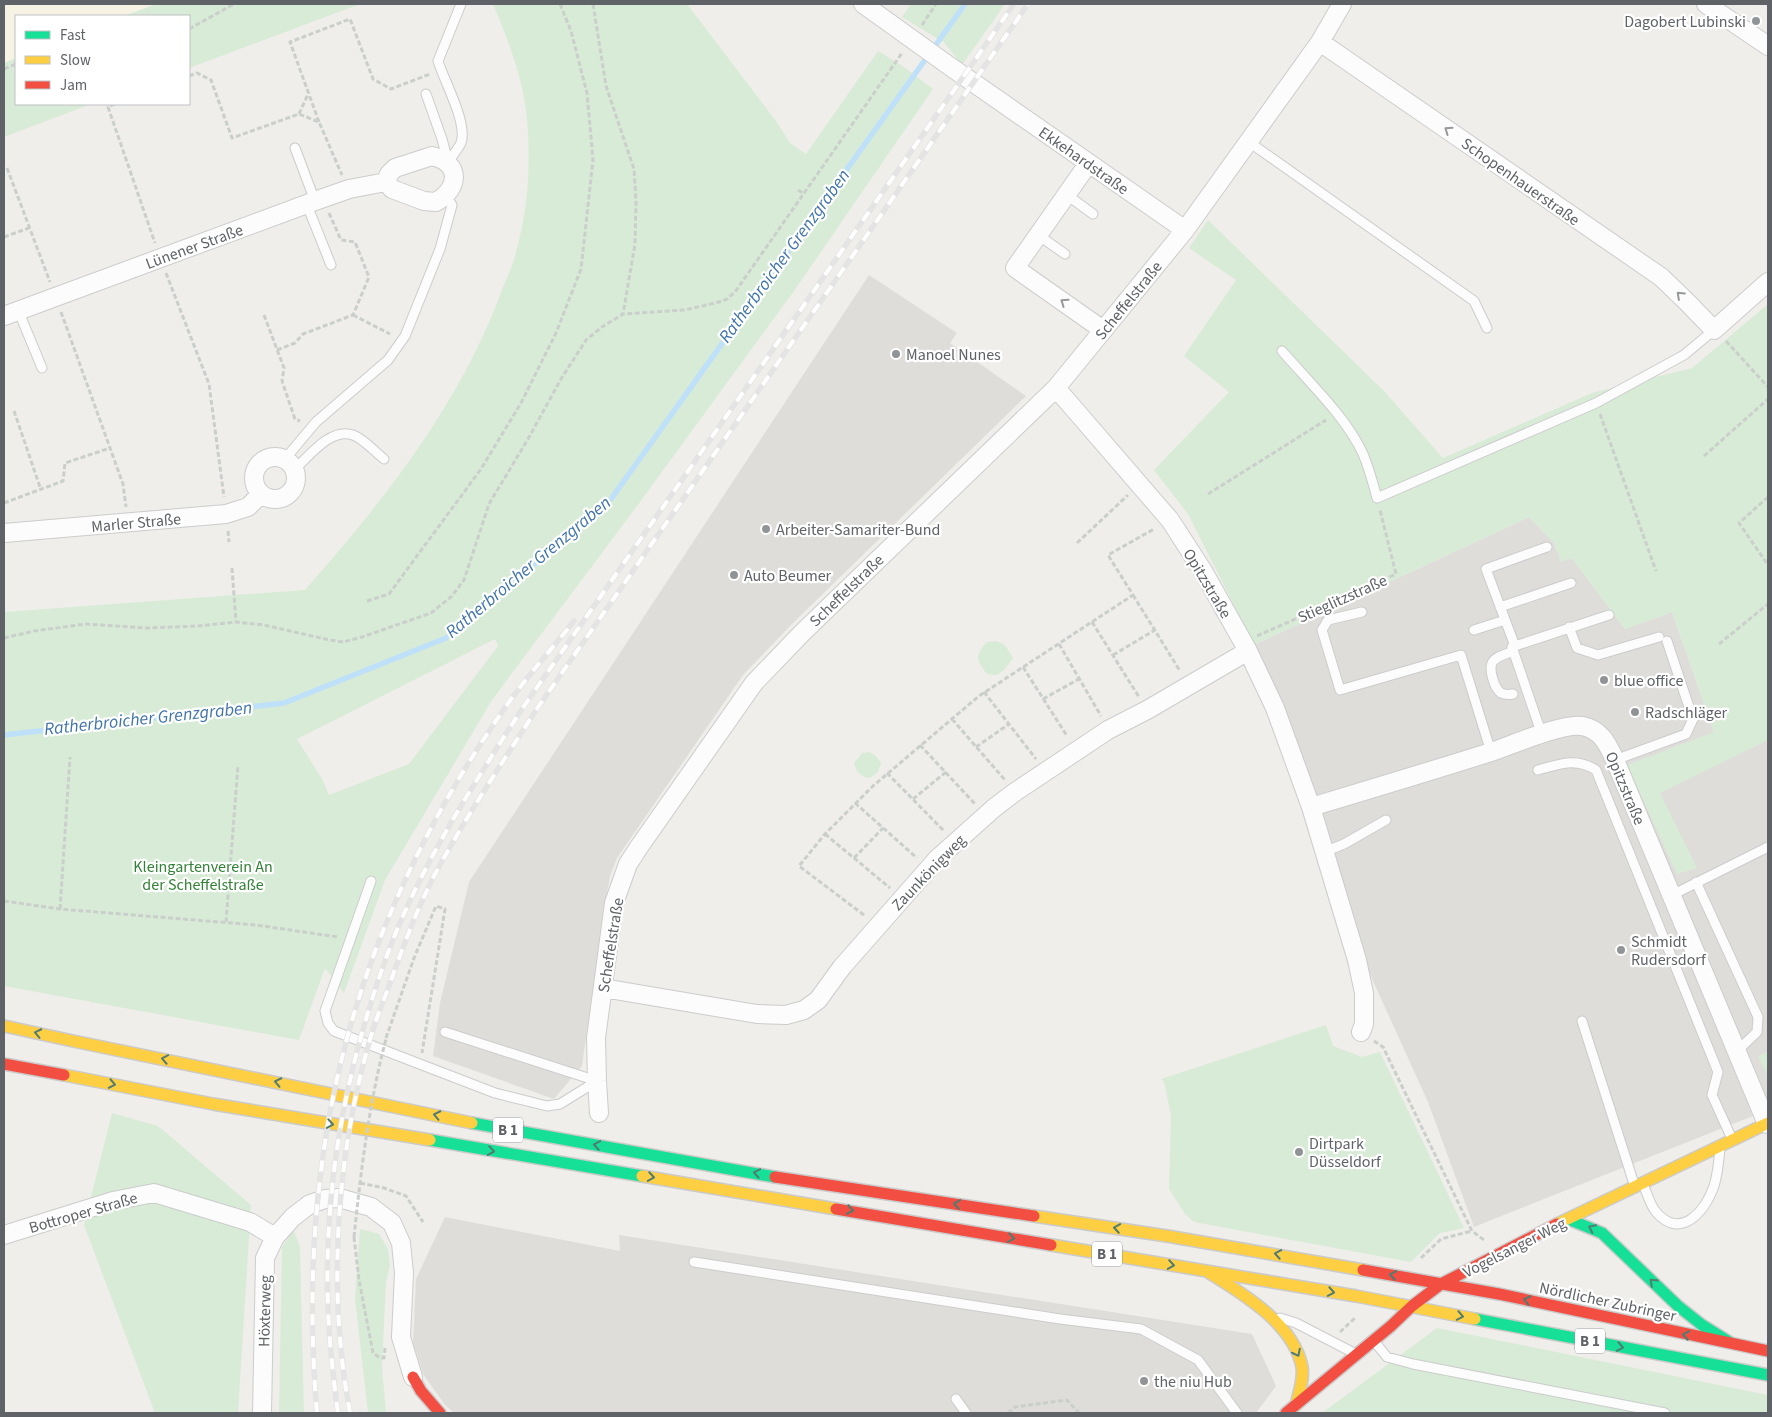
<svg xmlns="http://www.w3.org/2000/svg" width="1772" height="1417" font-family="'Source Sans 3',sans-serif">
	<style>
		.commercial { fill: #f7f3e4 }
		.industrial { fill: #dfddda }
		.green { fill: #d8ebd6; fill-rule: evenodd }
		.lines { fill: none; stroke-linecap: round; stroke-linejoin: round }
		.stream { stroke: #bfe0f9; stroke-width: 5.5 }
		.lane-casing { stroke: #cbcccc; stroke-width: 11 }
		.street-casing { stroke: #cbcccc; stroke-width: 20 }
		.fast-casing { stroke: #cacacb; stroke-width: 14 }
		.slow-casing { stroke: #cacacb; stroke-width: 14 }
		.jam-casing { stroke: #cacacb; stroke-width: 14 }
		.path { stroke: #cacfcc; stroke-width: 3; stroke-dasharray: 5 2.5; stroke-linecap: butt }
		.lane { stroke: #fdfcfc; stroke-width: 9 }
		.street { stroke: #fdfcfc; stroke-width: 18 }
		.fast { stroke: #16e098; stroke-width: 11 }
		.slow { stroke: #ffcf43; stroke-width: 11 }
		.jam { stroke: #f24e42; stroke-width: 11 }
		.rail-casing { stroke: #e4e4e4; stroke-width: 5.5 }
		.rail { stroke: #fff; stroke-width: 4; stroke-dasharray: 11; stroke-linecap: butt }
		.path-bridge { stroke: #cacfcc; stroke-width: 3; stroke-dasharray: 5 2.5; stroke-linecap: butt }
		.oneway { stroke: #96999c }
		.oneway2 { stroke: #507c72 }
		.poi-dot { fill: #919496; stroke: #fff; stroke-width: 2 }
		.labels { text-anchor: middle; stroke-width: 4.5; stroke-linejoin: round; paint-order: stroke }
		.shield { fill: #fff; stroke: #8f9295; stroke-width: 1 }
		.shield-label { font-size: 15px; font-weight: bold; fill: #5f6368 }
		.poi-label { font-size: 16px; fill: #5f6368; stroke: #fff; text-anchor: start }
		.street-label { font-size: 16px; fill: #5f6368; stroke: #fff }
		.park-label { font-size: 16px; fill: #348238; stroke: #fff }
		.water-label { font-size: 18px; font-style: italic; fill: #4174aa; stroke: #fff }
	</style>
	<rect width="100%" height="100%" fill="#efeeea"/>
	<path class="commercial" d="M4 4H156L124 16H16V58L4 63Z"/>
	<path class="industrial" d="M869 275 957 333 950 343 1026 396 792 624 743 675 617 858 610 876 605 904 582 1066 554 1099 433 1056 440 1003 469 882Z
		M1529 517 1554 543 1561 561 1572 558 1625 629 1672 612 1714 732 1768 709V1108L1753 1116 1474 1227 1428 1102 1373 981 1248 651 1254 645Z
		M445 1217 620 1251 619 1235 1252 1334 1276 1386 1256 1413H454L445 1405 423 1374 413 1342 416 1279Z"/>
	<path class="green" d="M156 4H360L189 68V16H124Z
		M493 4H687L776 121 790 143 806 154 878 51 904 67 933 89 794 291 637 506 492 700 385 880 344 993 325 968 299 1040 4 986V612L305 590C386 498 461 403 503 287 508 276 513 264 516 252 528 210 531 163 527 120 524 80 508 40 493 4ZM495 639 498 646 409 764 329 795 322 779 297 739Z
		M911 4H962L938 39 902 17Z
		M967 4H1005L962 65 942 40Z
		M16 58V104H91L4 137V63Z
		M1208 220 1385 392 1443 458 1592 393 1692 368 1768 304V740L1660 793 1697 868 1677 874 1627 765 1714 732 1672 612 1625 629 1572 558 1561 562 1554 543 1529 517 1254 645 1188 514 1154 470 1229 392 1184 356 1236 280 1189 248Z
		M996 641 1004 644 1013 658 1005 669 997 675 987 674C976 660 974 656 987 642Z
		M869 752 876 756 881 763 878 772 870 778C861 777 856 772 854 763L862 753Z
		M1326 1025 1333 1046 1362 1057 1380 1052 1382 1056 1464 1228 1440 1233 1411 1262 1194 1222 1185 1214 1169 1189 1171 1115 1164 1082 1161 1079Z
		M1768 1051V1076L1758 1057Z
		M112 1113 158 1126 251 1205 238 1413H155L84 1225Z
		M293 1229 300 1247 304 1413H279L282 1247Z
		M360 1229 379 1234 388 1249 390 1266 386 1282 382 1367 386 1413H368L355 1298Z
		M1437 1328 1768 1395V1413H1322Z"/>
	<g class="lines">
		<path class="stream" d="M4 735 284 703 446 638 611 499 965 4"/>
		<defs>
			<path id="lane" d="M426 94 442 139 448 162C452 156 458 149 461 143 468 123 444 81 438 61L461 4
				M1249 142 1474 301 1487 328
				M295 148 315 201
				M1067 195 1093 214
				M307 205 331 265
				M1038 235 1065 254
				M18 310 42 368
				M1282 351C1308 381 1347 418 1363 454 1369 468 1373 483 1377 498L1596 403 1684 355 1714 330
				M285 459 316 422 388 360 405 336 440 249 452 205 445 196
				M295 469C309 456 331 427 353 435 364 439 375 452 384 459
				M1500 607 1571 583
				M1362 612 1328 620 1322 630 1340 690 1461 655 1491 752
				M1569 627 1577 648 1598 655 1659 637
				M1474 630 1505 620
				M1515 646 1486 569 1547 547
				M1513 694C1508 695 1505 695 1501 693 1494 688 1489 670 1492 663 1495 656 1507 654 1513 651
				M1542 735 1512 647 1609 615
				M1615 760 1686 734 1693 719 1667 641
				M1538 770C1559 764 1576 757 1596 770L1718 1072 1712 1095 1732 1139
				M1324 852 1344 844 1386 820
				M371 881 325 1011 328 1023 334 1031 495 1093 547 1106 560 1104 597 1081
				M1696 882 1758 1017 1757 1032 1736 1052
				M1672 895 1768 847
				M1582 1021 1635 1187
				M445 1032 597 1081
				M1643 1184C1647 1193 1650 1205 1656 1212 1681 1241 1705 1211 1714 1186 1718 1173 1719 1161 1720 1148
				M694 1262 1060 1319 1141 1329 1198 1360 1237 1413
				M1280 1318 1296 1323 1354 1353
				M1374 1341 1387 1357 1413 1364 1665 1413
				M956 1399 966 1413"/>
			<path id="street" d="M863 4 948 65 1185 230
				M1706 4 1768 46
				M1320 42 1661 277 1688 303 1714 330 1768 282
				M432 156C461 163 460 188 436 202L424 201 392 189 386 182 389 174 395 168Z
				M1088 164 1015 268 1103 330
				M4 316 315 201 349 189 386 182
				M1056 388 1170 520 1203 571 1248 651 1275 708 1311 807 1357 960 1364 993V1024L1361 1032
				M254 478a21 21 0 1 1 42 0a21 21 0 1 1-42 0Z
				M4 533 226 514 248 507 261 494
				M1311 807C1371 789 1431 771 1491 752 1512 745 1562 723 1582 726 1601 729 1608 745 1615 760L1767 1124
				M603 988 757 1014 786 1015 804 1010 818 1000 842 967 937 859 994 808 1015 792 1108 730 1147 710 1248 651
				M599 1113 597 1081 596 1038 614 903 628 864 639 847 754 683 802 633 1056 388 1185 230 1320 42 1342 4
				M4 1235 113 1201 154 1193 250 1222 275 1237
				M262 1413 265 1258 275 1237 293 1217 310 1204 325 1199 339 1198 371 1207 392 1223 401 1243 404 1273 401 1337 413 1377"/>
			<path id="fast" d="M472 1123 775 1177
				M430 1140 642 1176
				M1568 1219 1602 1233 1678 1306 1702 1325 1729 1342
				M1475 1319 1768 1375"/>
			<path id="slow" d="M4 1026 73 1041
				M73 1041 472 1123
				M64 1075 213 1104 430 1140
				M642 1176 836 1209
				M1034 1216 1167 1236 1363 1270
				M1557 1224 1768 1123
				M1051 1245 1356 1296 1475 1319
				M1208 1272C1242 1293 1294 1324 1302 1367 1304 1379 1299 1393 1296 1405"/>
			<path id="jam" d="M4 1064 64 1075
				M775 1177 1034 1216
				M836 1209 1051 1245
				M1363 1270 1499 1294 1768 1351
				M413 1377 421 1391 440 1413
				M1286 1413 1391 1326 1412 1306 1441 1284 1557 1224"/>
		</defs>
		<use href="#lane" class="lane-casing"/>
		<use href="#street" class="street-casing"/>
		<use href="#fast" class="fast-casing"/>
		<use href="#slow" class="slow-casing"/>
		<use href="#jam" class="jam-casing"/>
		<path class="path" d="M593 4 606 86 634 169 636 201 635 244 623 314
			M922 25 936 4
			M189 29 234 4
			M4 69 16 64
			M189 76 197 73 211 80 232 138 299 114 319 122 342 175
			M115 104 108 107 155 243
			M299 114 308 94
			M319 122 290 42 350 19 373 79 391 89 430 74
			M7 168 50 282
			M798 190 804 194
			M4 237 29 228
			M166 273 209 384 224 497
			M61 312 123 484 126 507
			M264 315 284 368 282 381 295 419 300 421
			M353 315 390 334
			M1726 341 1768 387
			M277 350 295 343 303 334 353 315 369 277 355 242 341 240 329 213
			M14 411 41 490
			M1600 414 1656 571
			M1704 456 1768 399
			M1208 494 1326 420
			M1768 497 1739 523 1768 565
			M4 503 63 481 65 463 110 448
			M228 531 229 542
			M1077 543 1128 495
			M232 568 236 622
			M1133 595 1180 671
			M367 601 389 594 481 469 521 403 556 333 581 269 593 160 587 93 571 31 560 4
			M1328 605 1396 574 1380 510
			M1092 622 1139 697
			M1257 636 1320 608
			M4 638 34 631 86 624 147 628 198 626 236 622 264 625 325 639 343 642 362 637 431 613 452 596 464 580 489 504 528 439 561 379 586 340 602 327 623 314 685 310 719 302 727 299 735 292 902 53
			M1059 644 1101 716
			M1719 644 1768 604
			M1113 655 1155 630
			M1023 667 1067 736
			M984 692 1036 759
			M1043 699 1079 679
			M952 719 1005 780
			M920 745 975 804
			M976 747 1009 724
			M887 773 944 831
			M913 799 946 772
			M855 803 917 858
			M825 834 890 888
			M854 858 883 828
			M4 901 60 909 256 925 338 937
			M60 909 70 757
			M864 915 799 866 825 834 873 786 979 696 1133 595 1108 555 1154 529
			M226 922 238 765
			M386 1038 414 958 436 906 445 909 422 1053
			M1374 1041 1383 1047 1472 1231 1484 1240
			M360 1183 384 1188 406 1196 423 1222
			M354 1237 359 1280 373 1353 379 1357 384 1358 385 1348
			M1421 1258 1441 1239 1472 1231
			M1340 1332 1355 1318
			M1008 1413 1015 1407 1067 1400 1079 1413"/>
		<use href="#lane" class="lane"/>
		<use href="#street" class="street"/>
		<use href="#fast" class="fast"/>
		<use href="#slow" class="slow"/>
		<use href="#jam" class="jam"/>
		<defs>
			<path id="rail" d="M317 1413C307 1298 313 1179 340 1066 370 938 431 812 507 705 527 676 552 649 574 621
				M338 1413C335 1393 333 1373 331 1353 318 1216 341 1079 389 950 421 865 473 785 522 709L1014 4
				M350 1413C327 1292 336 1154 371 1036 376 1019 383 1002 389 986 402 949 416 912 433 878 464 819 501 765 536 710L1028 4"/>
		</defs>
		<use href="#rail" class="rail-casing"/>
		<use href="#rail" class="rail"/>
		<path class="path-bridge" d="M354 1237C361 1170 369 1103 386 1039"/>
	</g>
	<defs><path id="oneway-chevron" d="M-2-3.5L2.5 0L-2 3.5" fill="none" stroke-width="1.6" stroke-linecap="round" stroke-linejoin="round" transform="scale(1.25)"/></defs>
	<g class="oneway">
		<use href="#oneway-chevron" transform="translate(1448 130) rotate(-145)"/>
		<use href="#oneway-chevron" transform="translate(1680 295) rotate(-137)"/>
		<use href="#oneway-chevron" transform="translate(1064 302) rotate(-145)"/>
	</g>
	<g class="oneway2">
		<use href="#oneway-chevron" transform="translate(38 1033) rotate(-168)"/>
		<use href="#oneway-chevron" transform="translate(165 1059) rotate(-169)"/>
		<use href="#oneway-chevron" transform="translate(278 1082) rotate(-168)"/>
		<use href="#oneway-chevron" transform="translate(112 1084) rotate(11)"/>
		<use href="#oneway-chevron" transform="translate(437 1115) rotate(-168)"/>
		<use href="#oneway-chevron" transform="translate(330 1124) rotate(10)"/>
		<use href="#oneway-chevron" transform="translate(597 1145) rotate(-170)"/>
		<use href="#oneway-chevron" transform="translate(491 1151) rotate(10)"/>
		<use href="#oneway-chevron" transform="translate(757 1173) rotate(-170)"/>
		<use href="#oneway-chevron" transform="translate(651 1177) rotate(9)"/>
		<use href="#oneway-chevron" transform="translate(957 1204) rotate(-171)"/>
		<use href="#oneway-chevron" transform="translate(850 1210) rotate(10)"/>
		<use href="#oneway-chevron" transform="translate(1117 1228) rotate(-171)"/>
		<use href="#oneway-chevron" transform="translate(1592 1228) rotate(-154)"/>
		<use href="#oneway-chevron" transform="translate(1011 1238) rotate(10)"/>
		<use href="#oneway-chevron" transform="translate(1278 1254) rotate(-170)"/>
		<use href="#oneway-chevron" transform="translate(1171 1265) rotate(9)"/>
		<use href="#oneway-chevron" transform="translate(1393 1275) rotate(-170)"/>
		<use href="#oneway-chevron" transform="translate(1653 1282) rotate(-136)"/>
		<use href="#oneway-chevron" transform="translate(1331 1292) rotate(10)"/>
		<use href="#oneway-chevron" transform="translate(1527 1300) rotate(-168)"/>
		<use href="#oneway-chevron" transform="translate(1460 1316) rotate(11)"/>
		<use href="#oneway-chevron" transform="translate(1686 1335) rotate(-169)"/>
		<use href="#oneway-chevron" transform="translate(1620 1347) rotate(11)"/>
		<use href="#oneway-chevron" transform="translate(1297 1353) rotate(63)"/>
	</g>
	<g class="poi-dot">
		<circle cx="1756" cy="21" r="5"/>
		<circle cx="896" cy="354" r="5"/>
		<circle cx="766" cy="529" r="5"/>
		<circle cx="734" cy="575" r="5"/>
		<circle cx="1604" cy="680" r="5"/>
		<circle cx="1635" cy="712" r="5"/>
		<circle cx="1621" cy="950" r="5"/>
		<circle cx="1299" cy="1152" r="5"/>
		<circle cx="1144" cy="1381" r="5"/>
	</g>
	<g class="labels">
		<g class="shield">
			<rect x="493" y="1117.5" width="30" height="25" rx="4"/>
			<rect x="1092" y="1241.5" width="30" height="25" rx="4"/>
			<rect x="1575" y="1328.5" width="30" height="25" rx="4"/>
		</g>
		<g class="shield-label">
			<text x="508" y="1135">B 1</text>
			<text x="1107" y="1259">B 1</text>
			<text x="1590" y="1346">B 1</text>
		</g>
		<g class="poi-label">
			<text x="1746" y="27" text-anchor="end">Dagobert Lubinski</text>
			<text x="906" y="360">Manoel Nunes</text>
			<text x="776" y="535">Arbeiter-Samariter-Bund</text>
			<text x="744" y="581">Auto Beumer</text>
			<text x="1614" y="686">blue office</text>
			<text x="1645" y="718">Radschläger</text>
			<text x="1631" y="947">Schmidt<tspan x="1631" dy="18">Rudersdorf</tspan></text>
			<text x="1309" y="1149">Dirtpark<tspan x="1309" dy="18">Düsseldorf</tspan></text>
			<text x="1154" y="1387">the niu Hub</text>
		</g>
		<g class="street-label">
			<text transform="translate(1084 160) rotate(35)" y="6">Ekkehardstraße</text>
			<text transform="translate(1521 181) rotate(35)" y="6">Schopenhauerstraße</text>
			<text transform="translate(194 246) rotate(-20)" y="6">Lünener Straße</text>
			<text transform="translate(1128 300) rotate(-51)" y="6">Scheffelstraße</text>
			<text transform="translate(136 522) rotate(-5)" y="6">Marler Straße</text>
			<text transform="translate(1208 583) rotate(59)" y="6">Opitzstraße</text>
			<text transform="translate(846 590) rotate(-44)" y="6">Scheffelstraße</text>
			<text transform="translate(1342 598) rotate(-24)" y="6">Stieglitzstraße</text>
			<text transform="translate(1626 788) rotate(67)" y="6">Opitzstraße</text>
			<text transform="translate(928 872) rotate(-46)" y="6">Zaunkönigweg</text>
			<text transform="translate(610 945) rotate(-81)" y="6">Scheffelstraße</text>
			<text transform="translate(83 1212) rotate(-16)" y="6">Bottroper Straße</text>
			<text transform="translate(1514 1247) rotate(-27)" y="6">Vogelsanger Weg</text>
			<text transform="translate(1608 1301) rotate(12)" y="6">Nördlicher Zubringer</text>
			<text transform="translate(264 1311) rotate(-89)" y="6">Höxterweg</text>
		</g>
		<g class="park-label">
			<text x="203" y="872">Kleingartenverein An<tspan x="203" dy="18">der Scheffelstraße</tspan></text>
		</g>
		<g class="water-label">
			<text transform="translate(784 256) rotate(-54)" y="6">Ratherbroicher Grenzgraben</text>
			<text transform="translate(528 567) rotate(-40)" y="6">Ratherbroicher Grenzgraben</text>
			<text transform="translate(148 718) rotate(-6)" y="6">Ratherbroicher Grenzgraben</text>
		</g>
	</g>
	<rect width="1772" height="1417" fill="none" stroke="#5f6368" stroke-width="10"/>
	<rect x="15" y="15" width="175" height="90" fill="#ffffff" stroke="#bfc1c3"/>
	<rect x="25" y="31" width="25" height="8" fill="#16e098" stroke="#bfc1c3"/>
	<text x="60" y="40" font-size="15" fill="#5f6368">Fast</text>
	<rect x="25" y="56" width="25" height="8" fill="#ffcf43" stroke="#bfc1c3"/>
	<text x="60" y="65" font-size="15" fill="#5f6368">Slow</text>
	<rect x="25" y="81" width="25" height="8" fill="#f24e42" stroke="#bfc1c3"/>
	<text x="60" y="90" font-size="15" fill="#5f6368">Jam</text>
</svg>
